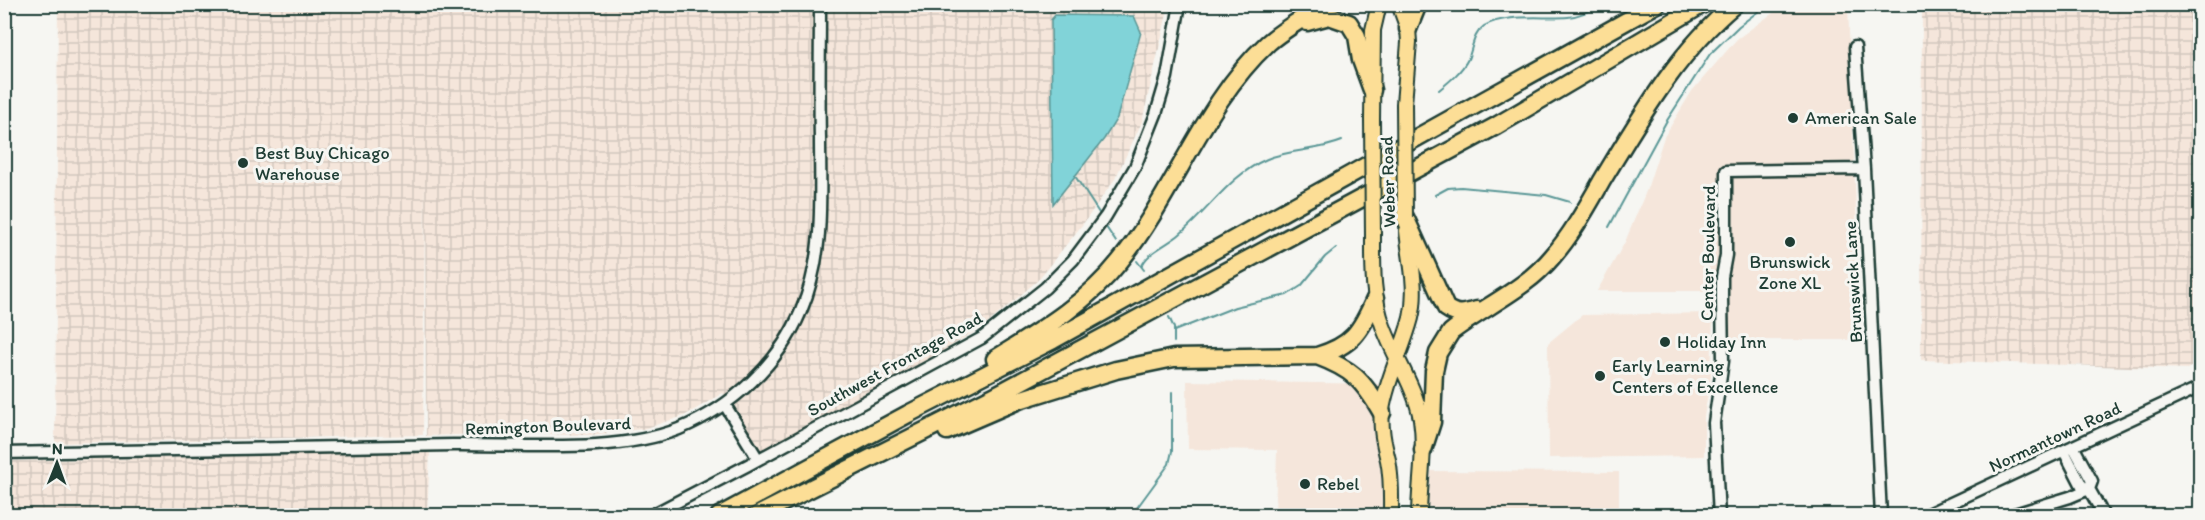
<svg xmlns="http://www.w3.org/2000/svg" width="2205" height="520" font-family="Itim,sans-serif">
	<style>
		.built { fill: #f5e6db }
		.industrial { fill: url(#industrial-grid) }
		.water { fill: #81d3d8; stroke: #5a9796; stroke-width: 1.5 }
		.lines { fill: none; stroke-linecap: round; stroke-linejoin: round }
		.stream { stroke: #5a9796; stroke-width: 2 }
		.minor-casing { stroke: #1f3d34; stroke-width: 15 }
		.major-casing { stroke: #1f3d34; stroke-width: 18 }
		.highway-casing { stroke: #1f3d34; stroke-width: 21 }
		.minor { stroke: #f6f6f2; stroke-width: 10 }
		.major { stroke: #fcde96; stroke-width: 14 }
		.highway { stroke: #fcde96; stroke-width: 16 }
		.major-bridge-casing { stroke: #1f3d34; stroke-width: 18; stroke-linecap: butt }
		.major-bridge { stroke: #fcde96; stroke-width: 14 }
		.poi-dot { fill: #1f3d34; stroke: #f6f6f2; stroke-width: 2 }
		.labels { text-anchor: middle; stroke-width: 6; stroke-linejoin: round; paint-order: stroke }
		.poi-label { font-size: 18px; fill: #1f3d34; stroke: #f6f6f2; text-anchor: start }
		.street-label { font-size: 18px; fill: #1f3d34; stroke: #f6f6f2 }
	</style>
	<defs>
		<pattern id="industrial-grid" width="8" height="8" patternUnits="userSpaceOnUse" patternTransform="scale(1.5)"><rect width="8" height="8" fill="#f5e6db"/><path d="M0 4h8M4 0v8" fill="none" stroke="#d2c6bd"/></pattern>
	</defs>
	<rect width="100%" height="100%" fill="#f6f6f2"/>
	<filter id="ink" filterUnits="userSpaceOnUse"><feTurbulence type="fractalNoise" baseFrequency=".0167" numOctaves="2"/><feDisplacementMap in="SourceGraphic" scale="12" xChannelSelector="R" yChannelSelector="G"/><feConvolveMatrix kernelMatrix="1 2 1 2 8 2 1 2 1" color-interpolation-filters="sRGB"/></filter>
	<g filter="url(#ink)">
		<path class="built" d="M1784 5H1848L1861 340H1730L1729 291H1597L1625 242 1647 189 1664 137 1692 91 1737 39Z
			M1713 313 1711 376 1704 416V456L1549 458 1548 343 1582 315Z
			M1187 381 1389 384 1388 515H1275L1277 450 1188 449Z
			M1419 471 1619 472V515L1418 516Z"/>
		<path class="industrial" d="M58 5H1169L1142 122 1115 179 1083 224 1037 281 988 323 922 364 762 451 723 393 684 416 643 429 590 435 486 434 426 436 425 178 423 435 55 443Z
			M1922 5H2200V362L2187 369 1921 360Z
			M430 452 427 515H5V461Z"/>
		<path class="water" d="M1055 15 1134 16 1141 32 1117 118 1104 139 1053 204 1051 20Z"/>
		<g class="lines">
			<path class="stream" d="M1439 90C1450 81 1462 71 1468 59 1473 47 1473 34 1484 26 1504 13 1544 19 1568 17 1580 16 1592 10 1602 4
				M1075 176 1101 216
				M1435 195 1448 188 1461 187 1546 195 1570 202
				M1104 224 1116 242
				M1609 227 1666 122 1710 54 1739 26 1768 4
				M1137 261 1144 270
				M1142 266C1147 252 1169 244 1180 234 1209 210 1231 174 1267 159 1291 149 1318 151 1342 141
				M1169 317 1174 328V342
				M1174 331 1235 307 1287 295 1301 286 1325 257 1336 248
				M1131 516 1169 464 1172 451V392"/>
			<defs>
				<path id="minor" d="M1855 47 1864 169 1881 516
					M725 405 758 459
					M2073 446 2092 481 2089 489
					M2064 451 2082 486 2089 489 2104 516
					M4 453C154 451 304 447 453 445 522 444 615 454 679 429 732 407 779 364 801 311 825 255 820 197 820 139 819 94 820 49 820 4
					M650 516 748 465 982 338 1045 288 1073 260 1106 216 1135 167 1156 114 1167 77 1180 4
					M1719 516 1714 423 1723 361 1722 298V277L1726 255V171L1864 169
					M1923 516 2200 387
					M2008 516 2070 497 2089 489"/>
				<path id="major" d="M1399 4 1408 29 1409 42 1404 104
					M1372 120 1373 30 1379 4
					M1373 235C1373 266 1372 296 1383 326 1394 357 1415 386 1421 419 1426 451 1419 484 1419 516
					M1391 516C1391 497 1392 479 1388 460 1384 444 1380 427 1382 410 1387 378 1403 349 1411 318 1418 288 1410 260 1407 231"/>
				<path id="highway" d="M1307 22 1329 16 1349 23 1357 36 1361 60 1372 90
					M1408 29 1418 4
					M1405 217 1446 308C1457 316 1464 314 1477 310
					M1317 356C1352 369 1363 380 1382 413
					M995 359C1040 331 1087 303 1120 261 1175 193 1203 103 1268 43 1285 28 1306 17 1325 4
					M947 431 1019 400 1116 370 1174 358 1317 356C1352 346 1361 331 1375 299
					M1423 450 1432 422 1434 371 1438 353 1451 332C1485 306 1526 289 1553 256 1573 233 1588 205 1603 179 1640 118 1678 51 1735 4
					M719 516 908 414 1053 340 1657 4
					M756 516 992 397 1496 126 1703 4"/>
			</defs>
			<use href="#minor" class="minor-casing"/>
			<use href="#major" class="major-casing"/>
			<use href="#highway" class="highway-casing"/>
			<use href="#minor" class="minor"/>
			<use href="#major" class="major"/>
			<use href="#highway" class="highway"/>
			<defs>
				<path id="major-bridge" d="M1404 104 1405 217
					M1372 120 1373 235"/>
			</defs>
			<use href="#major-bridge" class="major-bridge-casing"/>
			<use href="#major-bridge" class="major-bridge"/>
		</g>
	</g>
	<g class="poi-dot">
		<circle cx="1793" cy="118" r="6"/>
		<circle cx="243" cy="163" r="6"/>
		<circle cx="1790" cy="242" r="6"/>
		<circle cx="1665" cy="342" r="6"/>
		<circle cx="1600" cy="376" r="6"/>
		<circle cx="1305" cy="484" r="6"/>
	</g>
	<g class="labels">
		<g class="poi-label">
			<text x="1805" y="124">American Sale</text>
			<text x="255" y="159">Best Buy Chicago<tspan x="255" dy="21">Warehouse</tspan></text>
			<text x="1790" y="268" text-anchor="middle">Brunswick<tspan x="1790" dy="21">Zone XL</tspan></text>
			<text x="1677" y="348">Holiday Inn</text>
			<text x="1612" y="372">Early Learning<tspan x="1612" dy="21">Centers of Excellence</tspan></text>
			<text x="1317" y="490">Rebel</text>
		</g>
		<g class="street-label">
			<text transform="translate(1388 182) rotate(-92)" y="6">Weber Road</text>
			<text transform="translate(1708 253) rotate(-89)" y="6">Center Boulevard</text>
			<text transform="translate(1853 282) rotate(-93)" y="6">Brunswick Lane</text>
			<text transform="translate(895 364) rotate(-29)" y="6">Southwest Frontage Road</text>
			<text transform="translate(548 426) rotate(-2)" y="6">Remington Boulevard</text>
			<text transform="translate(2055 437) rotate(-25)" y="6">Normantown Road</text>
		</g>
	</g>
	<rect width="2205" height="520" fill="none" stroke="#f6f6f2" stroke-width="24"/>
	<rect x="12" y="12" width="2181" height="496" fill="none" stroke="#1f3d34" stroke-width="2" filter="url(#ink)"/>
	<g transform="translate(57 463) rotate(1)" stroke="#f6f6f2" stroke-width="4.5" paint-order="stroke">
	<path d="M0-4.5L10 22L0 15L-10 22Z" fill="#1f3d34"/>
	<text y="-9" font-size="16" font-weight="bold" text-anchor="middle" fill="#1f3d34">N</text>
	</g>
</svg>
